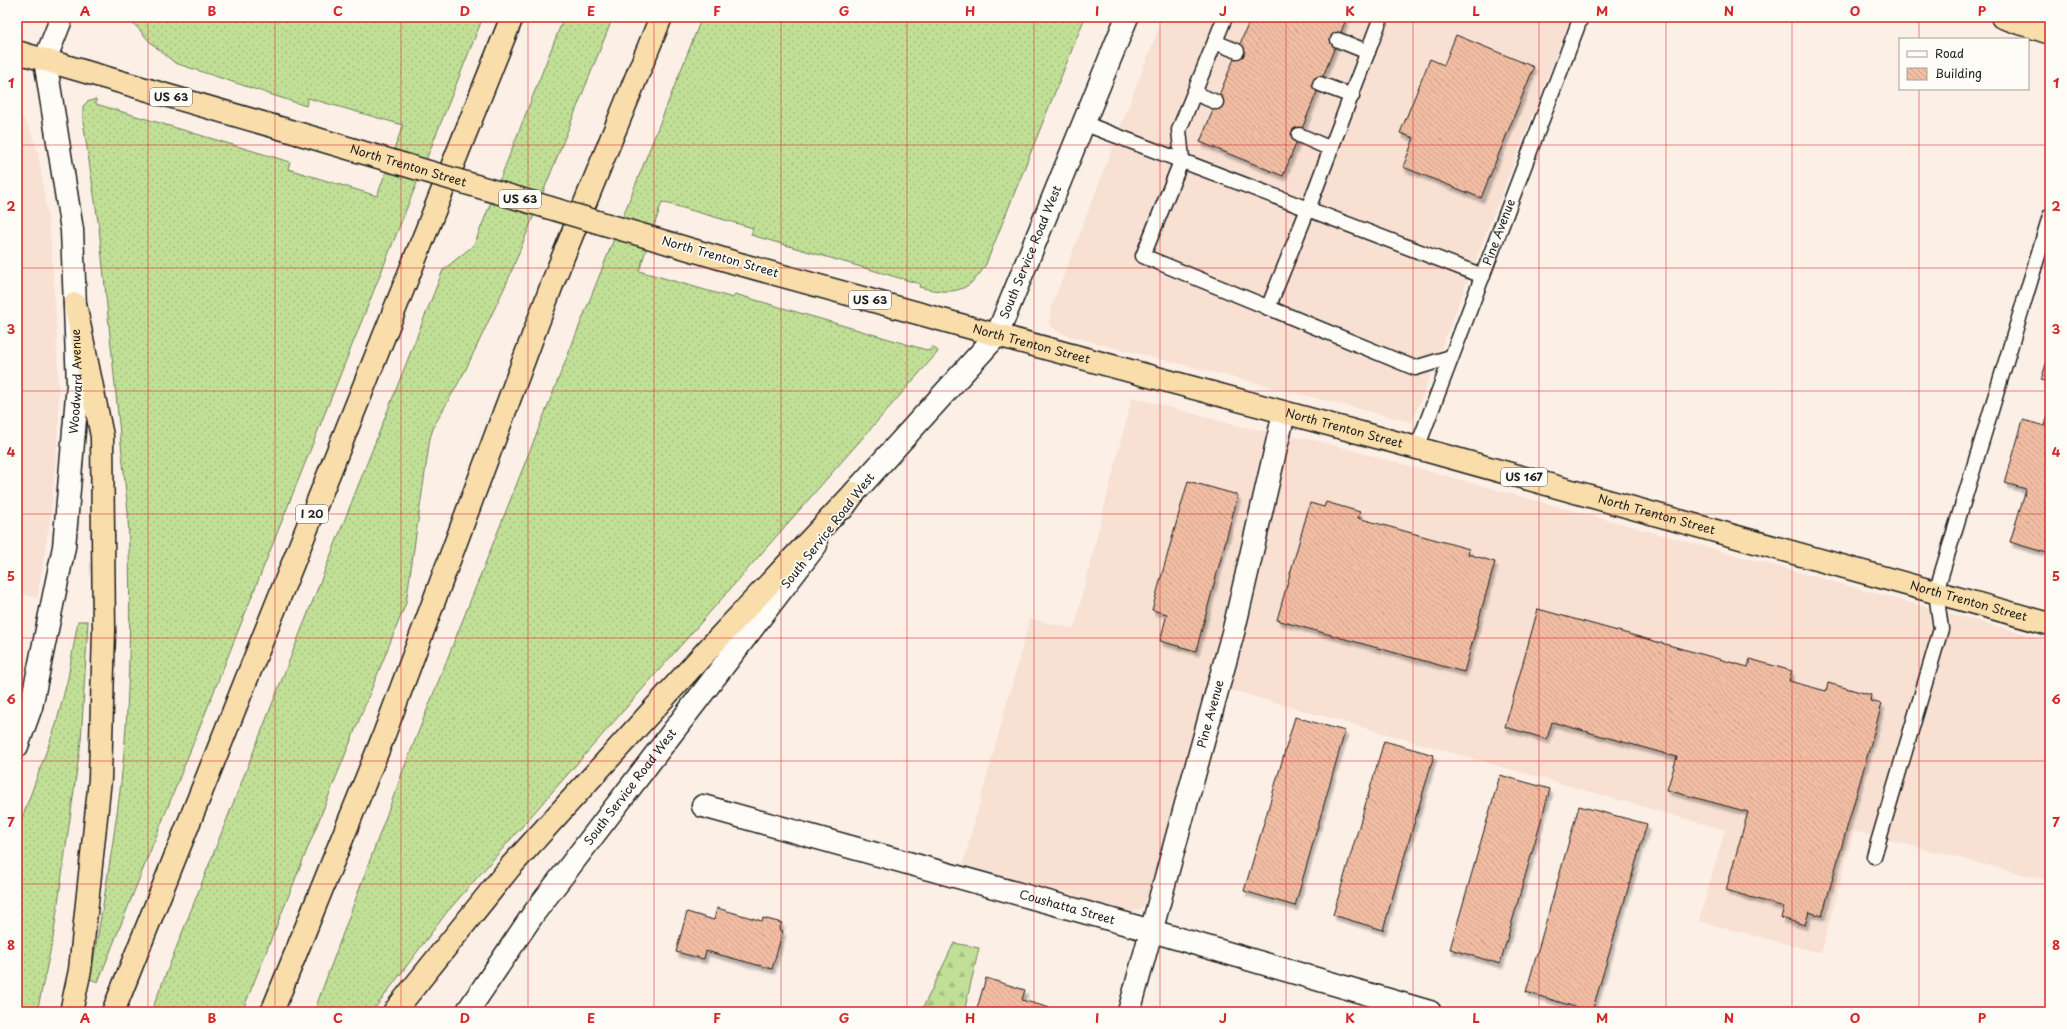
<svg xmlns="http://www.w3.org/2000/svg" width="2067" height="1029" font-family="'Playpen Sans',sans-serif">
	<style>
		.built { fill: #f8e0d2 }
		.grass { fill: url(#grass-dots); stroke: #6e7e59 }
		.forest { fill: url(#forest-firs); stroke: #6e7e59 }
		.building { fill: url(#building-back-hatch); stroke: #1c1c1c; filter: url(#shadow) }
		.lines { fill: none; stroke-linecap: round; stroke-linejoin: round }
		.lane-casing { stroke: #1c1c1c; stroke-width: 17 }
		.street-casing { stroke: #1c1c1c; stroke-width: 25 }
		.secondary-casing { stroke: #1c1c1c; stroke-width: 25 }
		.highway-casing { stroke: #1c1c1c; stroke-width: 25 }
		.lane { stroke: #fdfcf7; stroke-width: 14 }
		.street { stroke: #fdfcf7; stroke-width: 22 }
		.secondary { stroke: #fdfcf7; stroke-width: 22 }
		.highway { stroke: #f9deab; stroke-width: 22 }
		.highway-bridge-casing { stroke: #1c1c1c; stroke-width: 25; stroke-linecap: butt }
		.highway-bridge { stroke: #f9deab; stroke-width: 22 }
		.grid { fill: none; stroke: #d62828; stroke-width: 1; stroke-opacity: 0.55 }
		.labels { text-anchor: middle; stroke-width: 3.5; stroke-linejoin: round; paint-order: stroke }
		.shield { fill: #fdfcf7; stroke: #605f5e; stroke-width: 1 }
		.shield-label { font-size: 11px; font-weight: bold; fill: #1c1c1c }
		.street-label { font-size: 12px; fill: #1c1c1c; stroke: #fdfcf7 }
		.neatline { fill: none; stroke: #d62828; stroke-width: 1.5 }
		.grid-label { font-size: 13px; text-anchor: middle; font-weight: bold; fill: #d62828 }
	</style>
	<defs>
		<pattern id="grass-dots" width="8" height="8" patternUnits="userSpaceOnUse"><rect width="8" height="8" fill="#c1df96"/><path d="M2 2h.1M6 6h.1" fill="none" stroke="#a5bf81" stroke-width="1.8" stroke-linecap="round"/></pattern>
		<pattern id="forest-firs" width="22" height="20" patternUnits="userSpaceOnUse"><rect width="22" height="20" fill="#c1df96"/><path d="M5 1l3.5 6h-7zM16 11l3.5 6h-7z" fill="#a5bf81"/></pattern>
		<pattern id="building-back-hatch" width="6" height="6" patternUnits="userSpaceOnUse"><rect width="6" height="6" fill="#f1bda3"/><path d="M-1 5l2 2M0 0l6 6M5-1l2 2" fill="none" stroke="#cea28c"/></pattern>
		<filter id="shadow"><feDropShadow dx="2.5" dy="4.5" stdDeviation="1" flood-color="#0004"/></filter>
	</defs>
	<rect width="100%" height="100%" fill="#fbefe6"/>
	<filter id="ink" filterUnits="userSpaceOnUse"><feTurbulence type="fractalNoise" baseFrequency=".025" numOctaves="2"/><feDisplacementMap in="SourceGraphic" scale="8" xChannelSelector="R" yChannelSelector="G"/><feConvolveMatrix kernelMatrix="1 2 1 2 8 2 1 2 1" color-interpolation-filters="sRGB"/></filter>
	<g filter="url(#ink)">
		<path class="built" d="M1163 17H1571L1412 422 1069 336 1056 330 1049 324 1051 308Z
			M17 109 30 129 38 153 51 242 57 338 59 419 51 514 37 598 17 592Z
			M1132 397 1242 427 1318 441 2050 641V881L1854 831 1821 953 1699 921 1725 830 1207 683 1149 895 1142 908 1135 911H1125L963 864 1030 619 1074 629Z"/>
		<path class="grass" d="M121 17H483L98 982 90 979C101 919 111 859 119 799 131 705 131 607 128 512L99 228 83 121V106L87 102 96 99V104L290 162 288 169 377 196 403 125 308 98 306 106 175 63 151 43 135 25Z
			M564 17H613L508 280 465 371 434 426 430 438 406 603 242 1012H151L443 270 474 245Z
			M702 17H1085L986 264C969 294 951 295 919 287L920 284 751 235 753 228 662 202 639 271 733 298 735 294 930 351 932 346 938 351 937 353 447 912 372 1012H314L404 768Z
			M78 621H88L81 741 53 938 37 1012H17V832L56 725 68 678Z"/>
		<path class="forest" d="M954 943 979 948 964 1012H921Z"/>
		<path class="building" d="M1251 17H1347L1283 176 1200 142Z
			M1456 35 1534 67 1481 198 1403 167 1414 138 1400 133 1430 59 1444 65Z
			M2050 351V382L2041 380Z
			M2050 407V554L2010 542 2026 489 2005 483 2023 420 2045 426Z
			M1188 481 1238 495 1196 651 1160 641 1167 614 1152 610Z
			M1326 502 1360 512 1358 518 1469 549 1468 554 1495 562 1464 672 1277 620 1310 503 1324 507Z
			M1538 609 1748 667 1750 659 1792 671 1789 681 1826 691 1828 683 1871 695 1870 701 1882 704 1822 916 1809 912 1805 925 1781 918 1784 907 1726 890 1748 812 1667 790 1677 757 1552 722 1547 739 1505 727Z
			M1295 717 1345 731 1295 906 1244 891Z
			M1384 741 1434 755 1383 930 1333 915Z
			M1500 775 1550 789 1500 964 1450 949Z
			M1579 806 1647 824 1592 1012 1526 992Z
			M717 908 762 921 763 918 782 923 779 930 783 931 772 969 706 951 704 959 676 952 687 912 714 920Z
			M986 978 1025 990 1022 1000 1064 1012H976Z"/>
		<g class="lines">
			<defs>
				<g id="lane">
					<path d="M1225 17 1179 130 1182 159 1143 256 1415 368 1451 357"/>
					<path d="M1338 40 1368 52"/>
					<path d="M1215 42 1237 51"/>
					<path d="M1320 84 1352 96"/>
					<path d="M1194 93 1216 102"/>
					<path d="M1083 123 1483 276"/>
					<path d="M1299 135 1331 149"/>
					<path d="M1268 308 1308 209 1381 17"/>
					<path id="s1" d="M1417 448 1581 17"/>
					<path d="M1874 856 1941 629 1936 592 2050 216"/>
				</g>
				<g id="street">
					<path id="s2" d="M703 806 1152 931 1430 1012"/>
					<path id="s3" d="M1129 1012 1234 629 1284 413"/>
				</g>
				<g id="secondary">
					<path id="s4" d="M843 508 854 493 997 335 1127 17"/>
					<path id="s5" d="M17 746 31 707 64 547 78 384 72 230 45 60 62 17"/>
					<path id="s6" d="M467 1012 534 913 816 545"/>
				</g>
				<g id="highway">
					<path d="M2002 17 2050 33"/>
					<path d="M17 52 297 133"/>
					<path id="s7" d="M743 265 997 335 1417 448 2050 624"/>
					<path d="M71 1012 80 970 100 779 104 630 102 436 75 304"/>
					<path d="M113 1012 512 17"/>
					<path d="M272 1012 382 740 556 274 661 17"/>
					<path d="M394 1012 511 866 712 645 854 493"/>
				</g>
			</defs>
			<use href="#lane" class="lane-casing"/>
			<use href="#street" class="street-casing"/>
			<use href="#secondary" class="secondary-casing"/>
			<use href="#highway" class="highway-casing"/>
			<use href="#lane" class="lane"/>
			<use href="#street" class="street"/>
			<use href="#secondary" class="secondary"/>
			<use href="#highway" class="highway"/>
			<defs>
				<g id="highway-bridge">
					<path id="s8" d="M297 133 743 265"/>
				</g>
			</defs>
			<use href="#highway-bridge" class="highway-bridge-casing"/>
			<use href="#highway-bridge" class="highway-bridge"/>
		</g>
	</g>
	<path class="grid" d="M148 17V1012M275 17V1012M401 17V1012M528 17V1012M654 17V1012M781 17V1012M907 17V1012M1034 17V1012M1160 17V1012M1286 17V1012M1413 17V1012M1539 17V1012M1666 17V1012M1792 17V1012M1919 17V39M1919 89V1012M17 145H2050M17 268H2050M17 391H2050M17 514H2050M17 638H2050M17 761H2050M17 884H2050"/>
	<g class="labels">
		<g class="shield">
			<rect x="150" y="88" width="42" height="18" rx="3"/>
			<rect x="499" y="190" width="42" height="18" rx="3"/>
			<rect x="849" y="291" width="42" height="18" rx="3"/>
			<rect x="1501" y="468" width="46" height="18" rx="3"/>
			<rect x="296" y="505" width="32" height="18" rx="3"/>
		</g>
		<g class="shield-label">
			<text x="171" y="101">US 63</text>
			<text x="520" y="203">US 63</text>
			<text x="870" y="304">US 63</text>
			<text x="1524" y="481">US 167</text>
			<text x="312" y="518">I 20</text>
		</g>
		<g class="street-label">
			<text dy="4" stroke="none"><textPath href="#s8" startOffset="116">North Trenton Street</textPath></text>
			<text dy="4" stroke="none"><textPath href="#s1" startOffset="231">Pine Avenue</textPath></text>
			<text dy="4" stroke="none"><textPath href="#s4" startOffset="321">South Service Road West</textPath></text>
			<text transform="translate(720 257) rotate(16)" y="4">North Trenton Street</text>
			<text dy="4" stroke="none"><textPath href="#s7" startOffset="299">North Trenton Street</textPath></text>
			<text dy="4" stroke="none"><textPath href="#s5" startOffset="371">Woodward Avenue</textPath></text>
			<text dy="4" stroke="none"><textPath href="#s7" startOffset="623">North Trenton Street</textPath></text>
			<text dy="4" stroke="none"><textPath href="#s7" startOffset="947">North Trenton Street</textPath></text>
			<text transform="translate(828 531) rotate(-52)" y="4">South Service Road West</text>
			<text dy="4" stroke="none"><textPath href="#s7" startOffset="1271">North Trenton Street</textPath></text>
			<text dy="4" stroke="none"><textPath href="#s3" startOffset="309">Pine Avenue</textPath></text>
			<text dy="4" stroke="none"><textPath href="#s6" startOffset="278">South Service Road West</textPath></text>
			<text dy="4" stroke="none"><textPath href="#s2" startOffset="378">Coushatta Street</textPath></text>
		</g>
	</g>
	<rect width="2067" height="1029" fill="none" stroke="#fdfcf7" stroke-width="44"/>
	<rect x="1899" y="38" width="130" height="52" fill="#fdfcf7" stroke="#a3a29f"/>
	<rect x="1907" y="51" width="20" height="6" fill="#fdfcf7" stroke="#a3a29f"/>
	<text x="1935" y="58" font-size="12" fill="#1c1c1c">Road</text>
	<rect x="1907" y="68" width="20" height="12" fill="url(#building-back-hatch)" stroke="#a3a29f"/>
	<text x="1935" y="78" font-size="12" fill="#1c1c1c">Building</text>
	<rect x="22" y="22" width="2023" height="985" class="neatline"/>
	<g class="grid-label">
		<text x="85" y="16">A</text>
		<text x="212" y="16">B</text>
		<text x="338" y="16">C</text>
		<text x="465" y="16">D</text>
		<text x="591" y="16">E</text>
		<text x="717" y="16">F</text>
		<text x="844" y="16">G</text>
		<text x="970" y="16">H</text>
		<text x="1097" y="16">I</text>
		<text x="1223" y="16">J</text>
		<text x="1350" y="16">K</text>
		<text x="1476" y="16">L</text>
		<text x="1602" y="16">M</text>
		<text x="1729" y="16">N</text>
		<text x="1855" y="16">O</text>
		<text x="1982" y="16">P</text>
		<text x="11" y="88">1</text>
		<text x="2056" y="88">1</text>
		<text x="11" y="211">2</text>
		<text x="2056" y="211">2</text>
		<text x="11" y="334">3</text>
		<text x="2056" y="334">3</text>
		<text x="11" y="457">4</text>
		<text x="2056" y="457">4</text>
		<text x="11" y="581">5</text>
		<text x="2056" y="581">5</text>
		<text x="11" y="704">6</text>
		<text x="2056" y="704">6</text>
		<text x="11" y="827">7</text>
		<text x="2056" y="827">7</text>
		<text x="11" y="950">8</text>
		<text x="2056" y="950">8</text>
		<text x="85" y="1023">A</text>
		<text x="212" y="1023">B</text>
		<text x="338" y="1023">C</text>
		<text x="465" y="1023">D</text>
		<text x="591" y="1023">E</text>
		<text x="717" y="1023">F</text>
		<text x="844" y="1023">G</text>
		<text x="970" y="1023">H</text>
		<text x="1097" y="1023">I</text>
		<text x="1223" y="1023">J</text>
		<text x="1350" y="1023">K</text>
		<text x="1476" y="1023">L</text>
		<text x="1602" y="1023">M</text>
		<text x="1729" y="1023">N</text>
		<text x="1855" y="1023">O</text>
		<text x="1982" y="1023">P</text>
	</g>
</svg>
